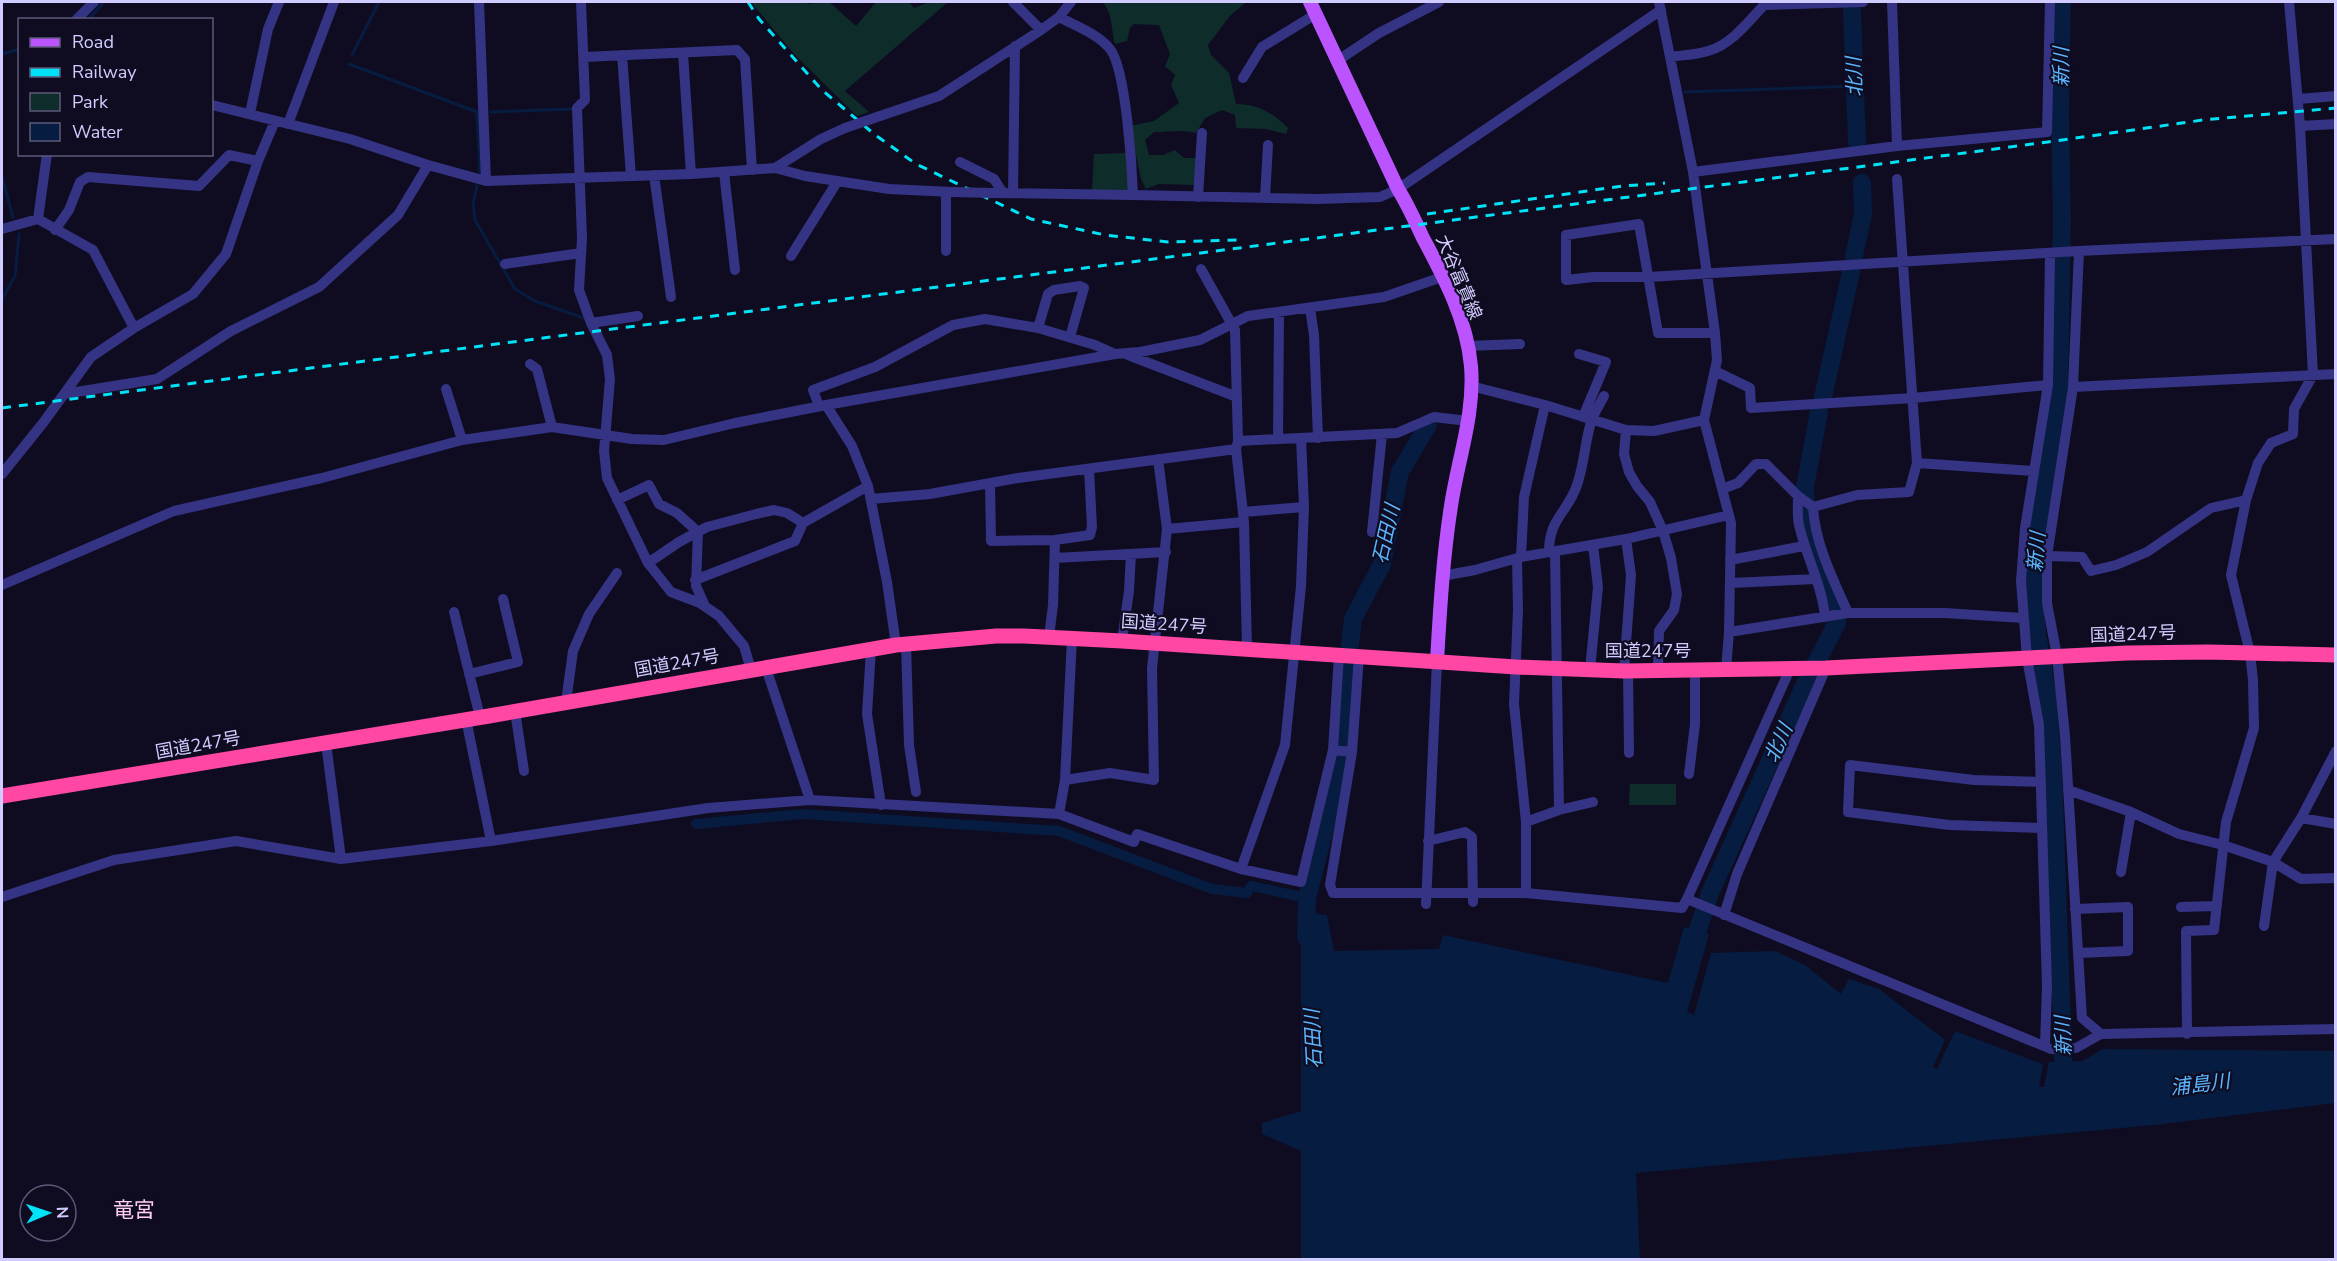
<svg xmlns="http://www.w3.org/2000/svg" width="2337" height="1261" font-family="'Nunito Sans','Noto Sans JP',sans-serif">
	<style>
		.green { fill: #0e2c2a }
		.water { fill: #061c40 }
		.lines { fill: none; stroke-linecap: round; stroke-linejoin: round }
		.stream { stroke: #061c40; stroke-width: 3 }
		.canal { stroke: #061c40; stroke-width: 10 }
		.river { stroke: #061c40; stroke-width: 18 }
		.minor { stroke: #353384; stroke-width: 10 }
		.major { stroke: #bb53ff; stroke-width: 14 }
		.highway { stroke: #ff47a3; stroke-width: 15 }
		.rail { stroke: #00e3f7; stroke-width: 3; stroke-dasharray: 9 8; stroke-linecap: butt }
		.minor-bridge { stroke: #353384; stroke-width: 10 }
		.labels { text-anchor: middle; stroke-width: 4.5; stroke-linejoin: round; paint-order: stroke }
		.street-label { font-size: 18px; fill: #d1ccff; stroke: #0f0c21 }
		.water-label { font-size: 20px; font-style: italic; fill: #5ab6ff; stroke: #0f0c21 }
		.quarter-label { font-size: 21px; fill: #ffceee; stroke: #0f0c21 }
	</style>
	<rect width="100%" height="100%" fill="#0f0c21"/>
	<path class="green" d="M751 2H805L808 4 829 2 856 26 876 2H909L914 8 930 2H948L845 91 869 112 857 116 795 55Z
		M1102 2H1265L1245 3 1230 16 1208 45 1211 55 1229 73 1236 104C1258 104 1273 113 1288 128L1286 134 1266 129 1236 128 1235 115 1222 110 1205 118 1196 133C1181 129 1169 132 1154 132L1145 140 1149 155H1163L1175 150 1184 158H1198L1194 185 1159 184 1146 189 1141 179 1130 126 1154 121 1179 103 1171 85 1175 75 1165 66 1170 54 1159 25 1134 24 1130 28 1127 41 1115 44C1111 30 1113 12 1102 2Z
		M1127 153 1130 192 1092 191 1094 154Z
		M1630 784H1676V805H1629Z"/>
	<path class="water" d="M1301 912 1327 915 1334 951 1439 949 1443 935 1668 983 1684 927 1709 934 1687 1012 1694 1015 1711 953 1775 951 1805 965 1841 994 1849 979 1879 989 1945 1040 1933 1067 1937 1069 1955 1031 2043 1064 2039 1087H2044L2049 1062 2083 1061 2103 1049 2335 1051V1103L2154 1125 1636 1173 1640 1259H1301V1151L1262 1134V1123L1301 1111Z"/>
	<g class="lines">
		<path class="stream" d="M88 20 104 2
			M2 54 20 49
			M352 55 379 2
			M349 64 477 112 480 172
			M1685 92 1854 86
			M491 112 572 109
			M2 177 13 217
			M477 186 473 204 475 220 515 289 535 301 584 318
			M2 299 15 276 19 234"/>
		<path class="canal" d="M696 824 803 814 1059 831 1212 889 1247 893 1251 886 1307 898"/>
		<path class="river" d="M2062 2 2060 116 2062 222 2059 386 2041 502 2033 589 2037 633 2047 693 2053 771 2064 1085
			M1852 11 1857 143
			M1854 256 1863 214 1862 183
			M1823 397 1851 272
			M1350 645 1353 619 1382 564 1400 472 1428 425
			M1342 746 1349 669
			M1306 937 1307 898 1332 801 1341 754
			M1690 954 1710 893 1806 682 1837 623V609L1807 528 1805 487 1819 412"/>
		<path class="minor" d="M479 2 486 181
			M581 2 585 100 577 108 582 238 579 290 591 323 607 355 610 379 604 451 607 478 648 563 671 592 700 603 719 616 744 646 751 670
			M1013 2 1041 30
			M1659 2 1693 172 1715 333 1717 360 1704 420 1731 523 1729 632 1726 670
			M1892 2 1897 146
			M1059 17C1076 26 1098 34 1110 49 1126 69 1132 167 1133 195L1317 199 1380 197 1398 189 1661 10
			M76 20 94 2
			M683 53 691 174
			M622 55 631 176
			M584 57 737 50 745 59 752 170
			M1670 57C1682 55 1696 55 1708 51 1731 45 1749 21 1764 5L1863 2
			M1337 61 1379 33 1439 2
			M1243 78 1262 47 1316 14
			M2298 99 2336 96
			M212 105 350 139 428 165 486 181 691 174 775 168 805 176 889 189 952 192
			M250 113 268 29 279 2
			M880 116 939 96 1041 30 1059 17 1071 2
			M288 124 334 2
			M2300 126 2336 124
			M960 162 994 179 1003 193
			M775 168 821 139 845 128
			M724 172 735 270
			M1693 172 1897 146 2047 132 2050 2
			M654 175 671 297
			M946 192V251
			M992 193 1133 195
			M1013 193 1015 46
			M1198 197 1202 133
			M1265 198 1268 145
			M38 219 47 154
			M2 229 38 219 93 250 134 328
			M55 230 69 210 80 182 88 177 199 186 229 155 258 161
			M2079 251 2073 387 2047 556V603L2057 656 2065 736 2082 1018 2101 1034
			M791 256 837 182
			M505 264 581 253
			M1201 269 1235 330 1238 441 1236 449 1244 522 1247 649
			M1310 308 1314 335 1318 438
			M591 323 638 316
			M1038 328 1048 294 1054 290 1080 286 1084 288 1070 337
			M1715 333H1658L1639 224 1566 235V280L1593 277H1649L2079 251 2336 239
			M1467 346 1520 344
			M1579 354 1606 362 1583 417
			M1128 355 1237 397
			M530 364 537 369 552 427
			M1715 371 1750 388 1751 408 1913 398 2048 385
			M1471 386 1545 405 1626 430 1654 431 1704 420
			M2073 387 2336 374
			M446 389 462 440
			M64 394 157 379 231 331 319 287 398 215 428 165
			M826 405 852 446 868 486 887 582 896 645
			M819 406 813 390 875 367 953 325 985 319 1038 328 1095 345 1115 354
			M1626 430 1624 454 1629 472 1637 486 1650 502 1663 531 1671 558 1677 594 1674 610 1659 631 1658 671
			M1278 439 1279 312
			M1238 441 1397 433 1434 417 1468 421
			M1917 463 2033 471
			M2 474 43 423 91 357 134 328 193 294 226 254 258 161 275 121
			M990 484 991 541 1055 540
			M1722 489 1738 483 1756 464H1766L1798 496 1813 507
			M1798 496C1798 505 1797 516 1799 525 1806 556 1822 585 1825 617
			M871 499 930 494 1018 478 1236 449
			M617 500 649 485 659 504 677 513 698 532 696 586 705 606
			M1813 507 1857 495 1909 492 1917 463 1897 179
			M1813 507C1815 544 1833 579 1848 613
			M1243 512 1304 507
			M1167 529 1244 522
			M1372 532 1382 434
			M1549 552C1549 518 1567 514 1577 485 1584 465 1585 442 1591 422 1594 413 1600 404 1604 396
			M1555 552 1559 810
			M2047 556 2082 557 2091 571 2116 565 2147 552 2211 508 2246 500
			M1521 557 1524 497 1545 405
			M1055 558 1166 552
			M1517 558 1518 610 1514 704 1526 822V893
			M1730 560 1804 546
			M648 563 679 542 707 527 756 514 774 510 787 513 803 523 868 486
			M1442 576 1475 570 1521 557 1626 539 1729 515
			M695 580 795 541 803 523
			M1730 583 1816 579
			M2 585 174 511 322 478 462 440 552 427 632 439 664 440 735 423 826 405 1115 354 1140 352 1200 340 1248 316 1384 297 1442 277
			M454 612 480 717
			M1729 632 1848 613H1945L2023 618
			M1049 637 1053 605 1055 540 1090 535 1092 527 1089 469
			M1072 638 1065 780 1110 773 1154 780 1152 668 1167 529 1158 459
			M1122 641 1129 591 1131 554
			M906 644 909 745 916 792
			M871 649 867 714 881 805
			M766 668 810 800
			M1590 670 1598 587 1593 545
			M1624 671 1631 575 1626 539
			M1628 671 1629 753
			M469 674 518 662 503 599
			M566 702 573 651 589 614 617 573
			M515 711 524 771
			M466 719 491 841
			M326 743 341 859
			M1333 750 1352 752 1330 885 1333 893H1526L1682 908 1687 899 2051 1049 2076 1048 2101 1034 2336 1029
			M1352 752 1359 656
			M1689 774 1695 724V670
			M2041 782 1974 780 1850 765 1848 812 1949 825 2042 828
			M2068 790 2131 812 2179 834 2223 845 2273 862 2301 879 2336 878
			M1059 814 1065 780
			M2301 818 2336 751
			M1526 822 1559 810 1593 802
			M1428 841 1465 832 1472 837 1473 902
			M1241 869 1301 882 1333 750 1339 655
			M2121 872 2131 812
			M2 897 114 860 236 841 341 859 491 841 708 808 810 800 1059 814 1134 842 1137 834 1241 869 1285 745 1301 586 1304 507 1301 438
			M1687 899 1790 669
			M1426 904 1437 661
			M2181 907 2217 906
			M2075 909 2128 907V951L2078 953
			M1724 915 1737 874 1826 668
			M2264 926 2273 862 2301 818 2336 824
			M2187 1034 2186 931 2214 930 2226 822 2254 728 2253 680 2250 653 2231 575 2246 500 2258 463 2271 443 2293 434 2294 409 2313 375 2300 126 2289 2
			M2045 1045 2047 986 2039 725 2027 658 2021 581 2025 528 2048 385 2050 254"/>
		<path class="major" d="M1310 2 1398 189C1408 205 1415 221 1423 238 1444 277 1467 320 1471 366 1475 414 1458 459 1451 506 1443 557 1440 609 1437 661"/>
		<path class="highway" d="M2 796 489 716 896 645 996 636H1024L1122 641 1516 667 1624 671 1826 668 2127 653 2208 652 2336 655"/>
		<path class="rail" d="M748 2 759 19 822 90 874 134 916 164 1031 219 1105 235 1168 242 1241 240
			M1427 214 1622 186 1665 183
			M2 408 1324 237 2048 142 2203 120 2336 108"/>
		<path class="minor-bridge" d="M845 128 880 116
			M952 192 992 193"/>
	</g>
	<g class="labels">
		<g class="street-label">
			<text transform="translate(1459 277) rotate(67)" y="6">大谷富貴線</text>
			<text transform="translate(1164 624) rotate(4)" y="6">国道247号</text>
			<text transform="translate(2133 634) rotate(-2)" y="6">国道247号</text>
			<text x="1648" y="657">国道247号</text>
			<text transform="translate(677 663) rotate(-10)" y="6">国道247号</text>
			<text transform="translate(198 745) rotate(-10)" y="6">国道247号</text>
		</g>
		<g class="water-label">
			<text transform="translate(2061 67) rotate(-90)" y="7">新川</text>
			<text transform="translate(1854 77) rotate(-92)" y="7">北川</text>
			<text transform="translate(1386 534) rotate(-77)" y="7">石田川</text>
			<text transform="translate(2036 552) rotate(-85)" y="7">新川</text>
			<text transform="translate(1778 743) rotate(-66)" y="7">北川</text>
			<text transform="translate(2063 1036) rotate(-92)" y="7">新川</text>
			<text transform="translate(1313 1039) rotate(-93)" y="7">石田川</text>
			<text transform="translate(2200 1084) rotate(-7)" y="7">浦島川</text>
		</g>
		<g class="quarter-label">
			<text x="134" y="1217">竜宮</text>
		</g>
	</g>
	<rect width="2337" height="1261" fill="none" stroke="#d1ccff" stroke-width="6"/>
	<rect x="18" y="18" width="195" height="138" fill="#0f0c21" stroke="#5d597a" stroke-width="1.5"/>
	<rect x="30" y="38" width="30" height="9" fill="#bb53ff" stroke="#5d597a" stroke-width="1.5"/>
	<text x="72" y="48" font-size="18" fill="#d1ccff">Road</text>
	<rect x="30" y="68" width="30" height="9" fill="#00e3f7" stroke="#5d597a" stroke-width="1.5"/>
	<text x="72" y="78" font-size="18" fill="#d1ccff">Railway</text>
	<rect x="30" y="93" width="30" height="18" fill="#0e2c2a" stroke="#5d597a" stroke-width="1.5"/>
	<text x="72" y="108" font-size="18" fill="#d1ccff">Park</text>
	<rect x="30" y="123" width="30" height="18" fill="#061c40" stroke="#5d597a" stroke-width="1.5"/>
	<text x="72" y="138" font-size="18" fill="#d1ccff">Water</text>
	<g transform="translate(48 1213) rotate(88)"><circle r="28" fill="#0f0c21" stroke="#5d597a" stroke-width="1.5"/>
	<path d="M0-4.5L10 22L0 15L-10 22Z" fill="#00e3f7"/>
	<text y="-9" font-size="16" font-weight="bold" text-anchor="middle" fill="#d1ccff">N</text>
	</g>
</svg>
